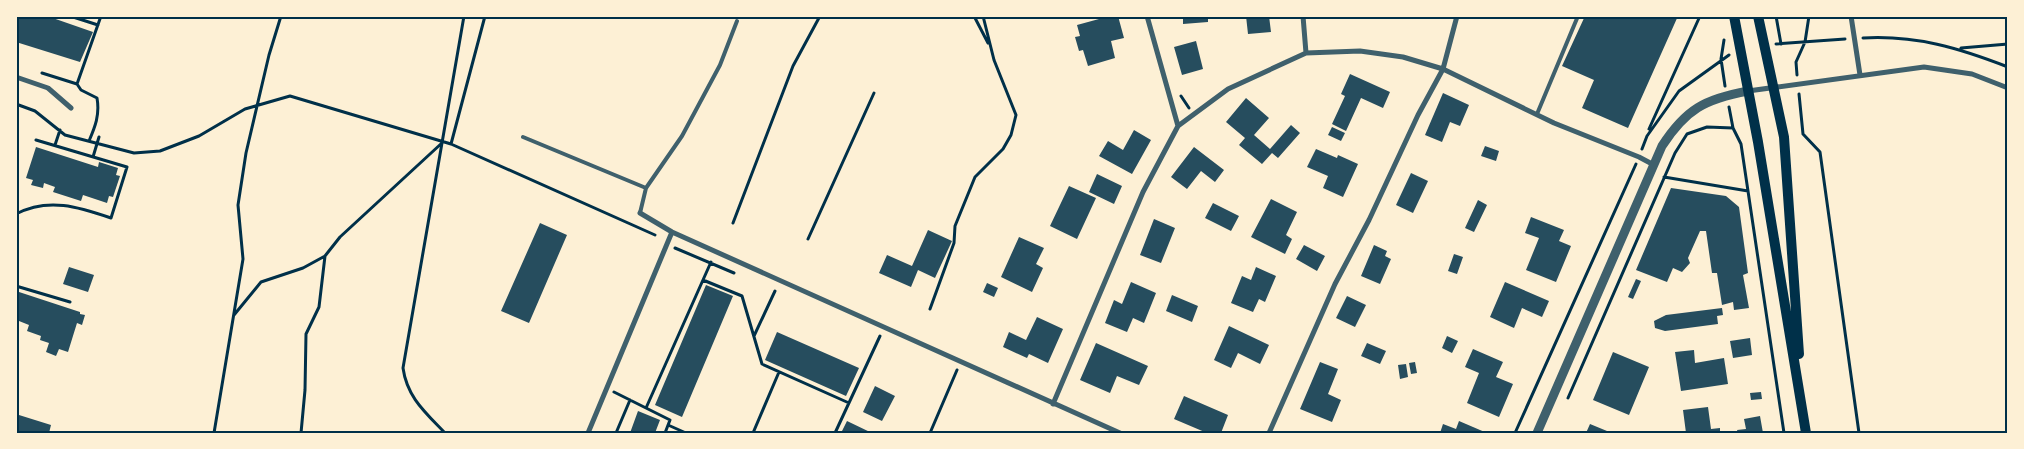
<svg xmlns="http://www.w3.org/2000/svg" width="2024" height="449" font-family="Figtree,sans-serif">
	<style>
		.building { fill: #264d5e }
		.lines { fill: none; stroke-linecap: round; stroke-linejoin: round }
		.path { stroke: #003049; stroke-width: 3 }
		.service { stroke: #3f606c; stroke-width: 4 }
		.minor { stroke: #3f606c; stroke-width: 5 }
		.tertiary { stroke: #3f606c; stroke-width: 9 }
		.secondary { stroke: #003049; stroke-width: 10 }
		.neatline { fill: none; stroke: #003049; stroke-width: 2 }
	</style>
	<rect width="100%" height="100%" fill="#fdf0d5"/>
	<path class="building" d="M16 16H47L93 32 80 62 16 42Z
		M1110 16H1118L1124 38 1111 41 1115 58 1088 66 1083 50 1079 51 1075 37 1080 36 1077 25Z
		M1183 16H1208V22L1183 24Z
		M1246 16H1269L1271 32 1248 34Z
		M1585 16H1678L1628 128 1582 108 1594 80 1562 66Z
		M1196 41 1203 69 1182 75 1174 47Z
		M1350 74 1390 92 1383 108 1361 98 1346 131 1332 124 1345 96 1341 94Z
		M1443 93 1469 105 1460 126 1450 122 1442 142 1425 135Z
		M1246 98 1269 118 1254 135 1270 149 1291 125 1300 133 1278 158 1272 153 1262 164 1239 145 1245 138 1226 122Z
		M1332 127 1345 133 1341 141 1328 135Z
		M1134 130 1151 140 1132 174 1099 156 1108 141 1123 150Z
		M1485 146 1499 151 1496 161 1481 156Z
		M36 147 98 167 99 162 118 168 116 175 120 176 113 197 109 196 107 203 83 195 81 201 53 192 55 187 44 183 43 188 31 185 33 180 26 178Z
		M1194 147 1224 170 1215 182 1201 171 1187 189 1171 177Z
		M1316 149 1337 158 1338 155 1358 164 1343 197 1323 188 1328 176 1307 167Z
		M1411 173 1428 181 1413 213 1396 205Z
		M1097 174 1122 186 1114 204 1089 192Z
		M1069 186 1096 198 1077 239 1050 226Z
		M1671 188 1726 196 1739 207 1748 273 1743 275 1749 308 1734 310 1733 302 1722 305 1717 273H1712L1706 231H1700L1688 258 1690 263 1682 272 1673 268 1667 282 1636 270Z
		M1271 199 1297 212 1286 235 1292 239 1285 254 1251 237Z
		M1478 200 1487 205 1474 232 1465 228Z
		M1213 203 1239 216 1231 231 1205 218Z
		M1531 217 1564 230 1559 241 1571 246 1556 282 1526 270 1539 238 1525 233Z
		M1154 219 1175 228 1161 263 1140 255Z
		M540 223 567 235 529 323 501 311Z
		M928 230 952 241 935 278 918 270 911 287 879 273 887 255 912 266Z
		M1019 237 1044 248 1036 264 1043 268 1032 292 1001 277Z
		M1304 245 1325 256 1317 271 1296 259Z
		M1374 245 1387 251 1385 256 1391 259 1380 284 1361 276Z
		M1454 254 1463 257 1457 274 1448 271Z
		M69 267 94 275 88 292 63 284Z
		M1256 267 1276 276 1265 302 1259 299 1253 312 1231 303 1242 276 1251 280Z
		M1636 279 1641 281 1633 299 1628 297Z
		M1131 282 1156 293 1144 323 1133 318 1127 332 1105 323 1114 300 1122 304Z
		M1505 282 1549 301 1542 317 1522 308 1514 328 1490 317Z
		M987 283 998 288 994 297 983 292Z
		M706 285 733 296 682 417 655 405Z
		M16 291 80 312V314L85 315 82 325 77 323 68 352 59 349 56 356 46 352 49 343 40 340 41 336 27 331 29 325 19 321 16 328Z
		M1172 295 1198 306 1192 322 1166 311Z
		M1347 296 1366 305 1355 327 1336 318Z
		M1722 308 1723 315 1717 316 1718 324 1665 331 1655 328 1654 321 1666 315Z
		M1037 317 1063 329 1048 363 1029 354 1027 358 1003 347 1009 332 1026 340Z
		M1229 326 1269 345 1260 364 1238 353 1231 368 1214 360Z
		M777 332 859 368 846 396 765 360Z
		M1447 336 1458 341 1452 353 1442 348Z
		M1750 338 1752 355 1733 358 1730 341Z
		M1096 343 1148 366 1139 385 1117 376 1110 393 1080 380Z
		M1367 343 1386 351 1380 364 1361 356Z
		M1473 349 1503 362 1496 377 1513 384 1499 417 1467 403 1479 373 1465 367Z
		M1694 350 1695 363 1724 358 1728 384 1681 391 1675 352Z
		M1613 352 1649 367 1629 415 1593 400Z
		M1320 362 1338 369 1328 394 1341 400 1332 422 1300 409Z
		M1415 362 1417 373 1411 374 1409 363Z
		M1406 364 1408 377 1400 379 1398 365Z
		M875 386 895 396 882 421 863 412Z
		M1761 392 1762 399 1751 400 1750 393Z
		M1184 396 1228 415 1221 433H1207L1174 419Z
		M1708 407 1711 429 1720 428V433H1686L1683 410Z
		M638 411 660 420 655 433H630Z
		M19 415 51 425 49 433H16Z
		M1760 416 1763 433H1738L1737 430 1746 429 1744 419Z
		M847 421 872 433H841Z
		M1459 421 1487 433H1440L1443 424 1456 429Z
		M1590 424 1607 431 1606 433H1586Z"/>
	<g class="lines">
		<path class="path" d="M70 16 98 25
			M974 16 988 43
			M1776 16 1781 44
			M1863 38C1916 35 1959 48 2008 67
			M1724 40 1721 59 1725 86
			M1776 44 1845 39
			M1961 48 2008 44
			M42 73 77 84 81 90 97 98C100 115 95 127 89 141
			M1797 75 1796 62 1805 42 1809 16
			M77 84 101 16
			M1799 94 1803 134 1820 152 1859 433
			M1181 96 1189 108
			M16 104 35 111 65 135 134 153 160 151 199 136 245 109 290 96 451 144 655 235
			M1729 107 1733 128 1741 144 1784 433
			M1649 129 1700 16
			M451 144 485 16
			M55 145 60 130
			M1642 149 1647 136 1679 91 1729 55
			M93 157 99 137
			M1664 177 1748 191
			M16 214C48 197 79 207 111 218L127 167 36 140
			M733 223 793 66 820 16
			M808 239 874 93
			M675 248 734 273
			M703 280 742 296 762 364 849 403
			M16 286 70 302
			M930 309 954 243 955 226 975 177 1003 149 1011 135 1016 115 994 60 983 16
			M234 315 261 282 303 268 325 256 340 237 443 142
			M754 336 775 291
			M614 392 670 420 665 433
			M1568 398 1675 153 1687 134 1707 127 1733 128
			M646 408 711 262
			M668 425 686 433
			M214 433 243 259 238 205 246 153 269 55 281 16
			M301 433 305 390 306 334 319 307 325 256
			M445 433C425 412 407 397 403 368L464 16
			M616 433 630 400
			M753 433 779 372
			M835 433 880 336
			M930 433 957 370
			M1515 433 1636 164"/>
		<path class="service" d="M1537 114 1578 16
			M523 137 646 188
			M640 213 646 188 682 136 720 65 737 21"/>
		<path class="minor" d="M1147 16 1178 126
			M1303 16 1306 53
			M1851 16 1860 75
			M16 77 48 88 71 108
			M1748 91 1924 67 1972 74 2008 88
			M640 213 672 232 1120 433
			M1053 404 1143 192 1178 126 1228 89 1306 53 1360 51 1403 57 1443 69 1554 123 1639 157 1654 165
			M588 433 672 232
			M1269 433 1335 284 1369 220 1418 115 1443 69 1457 16"/>
		<path class="tertiary" d="M1537 433 1662 146C1686 109 1705 99 1748 91"/>
		<path class="secondary" d="M1734 16 1758 142 1806 433
			M1758 16 1784 137 1799 354"/>
	</g>
	<rect width="2024" height="449" fill="none" stroke="#fdf0d5" stroke-width="35"/>
	<rect x="18" y="18" width="1988" height="414" class="neatline"/>
</svg>
